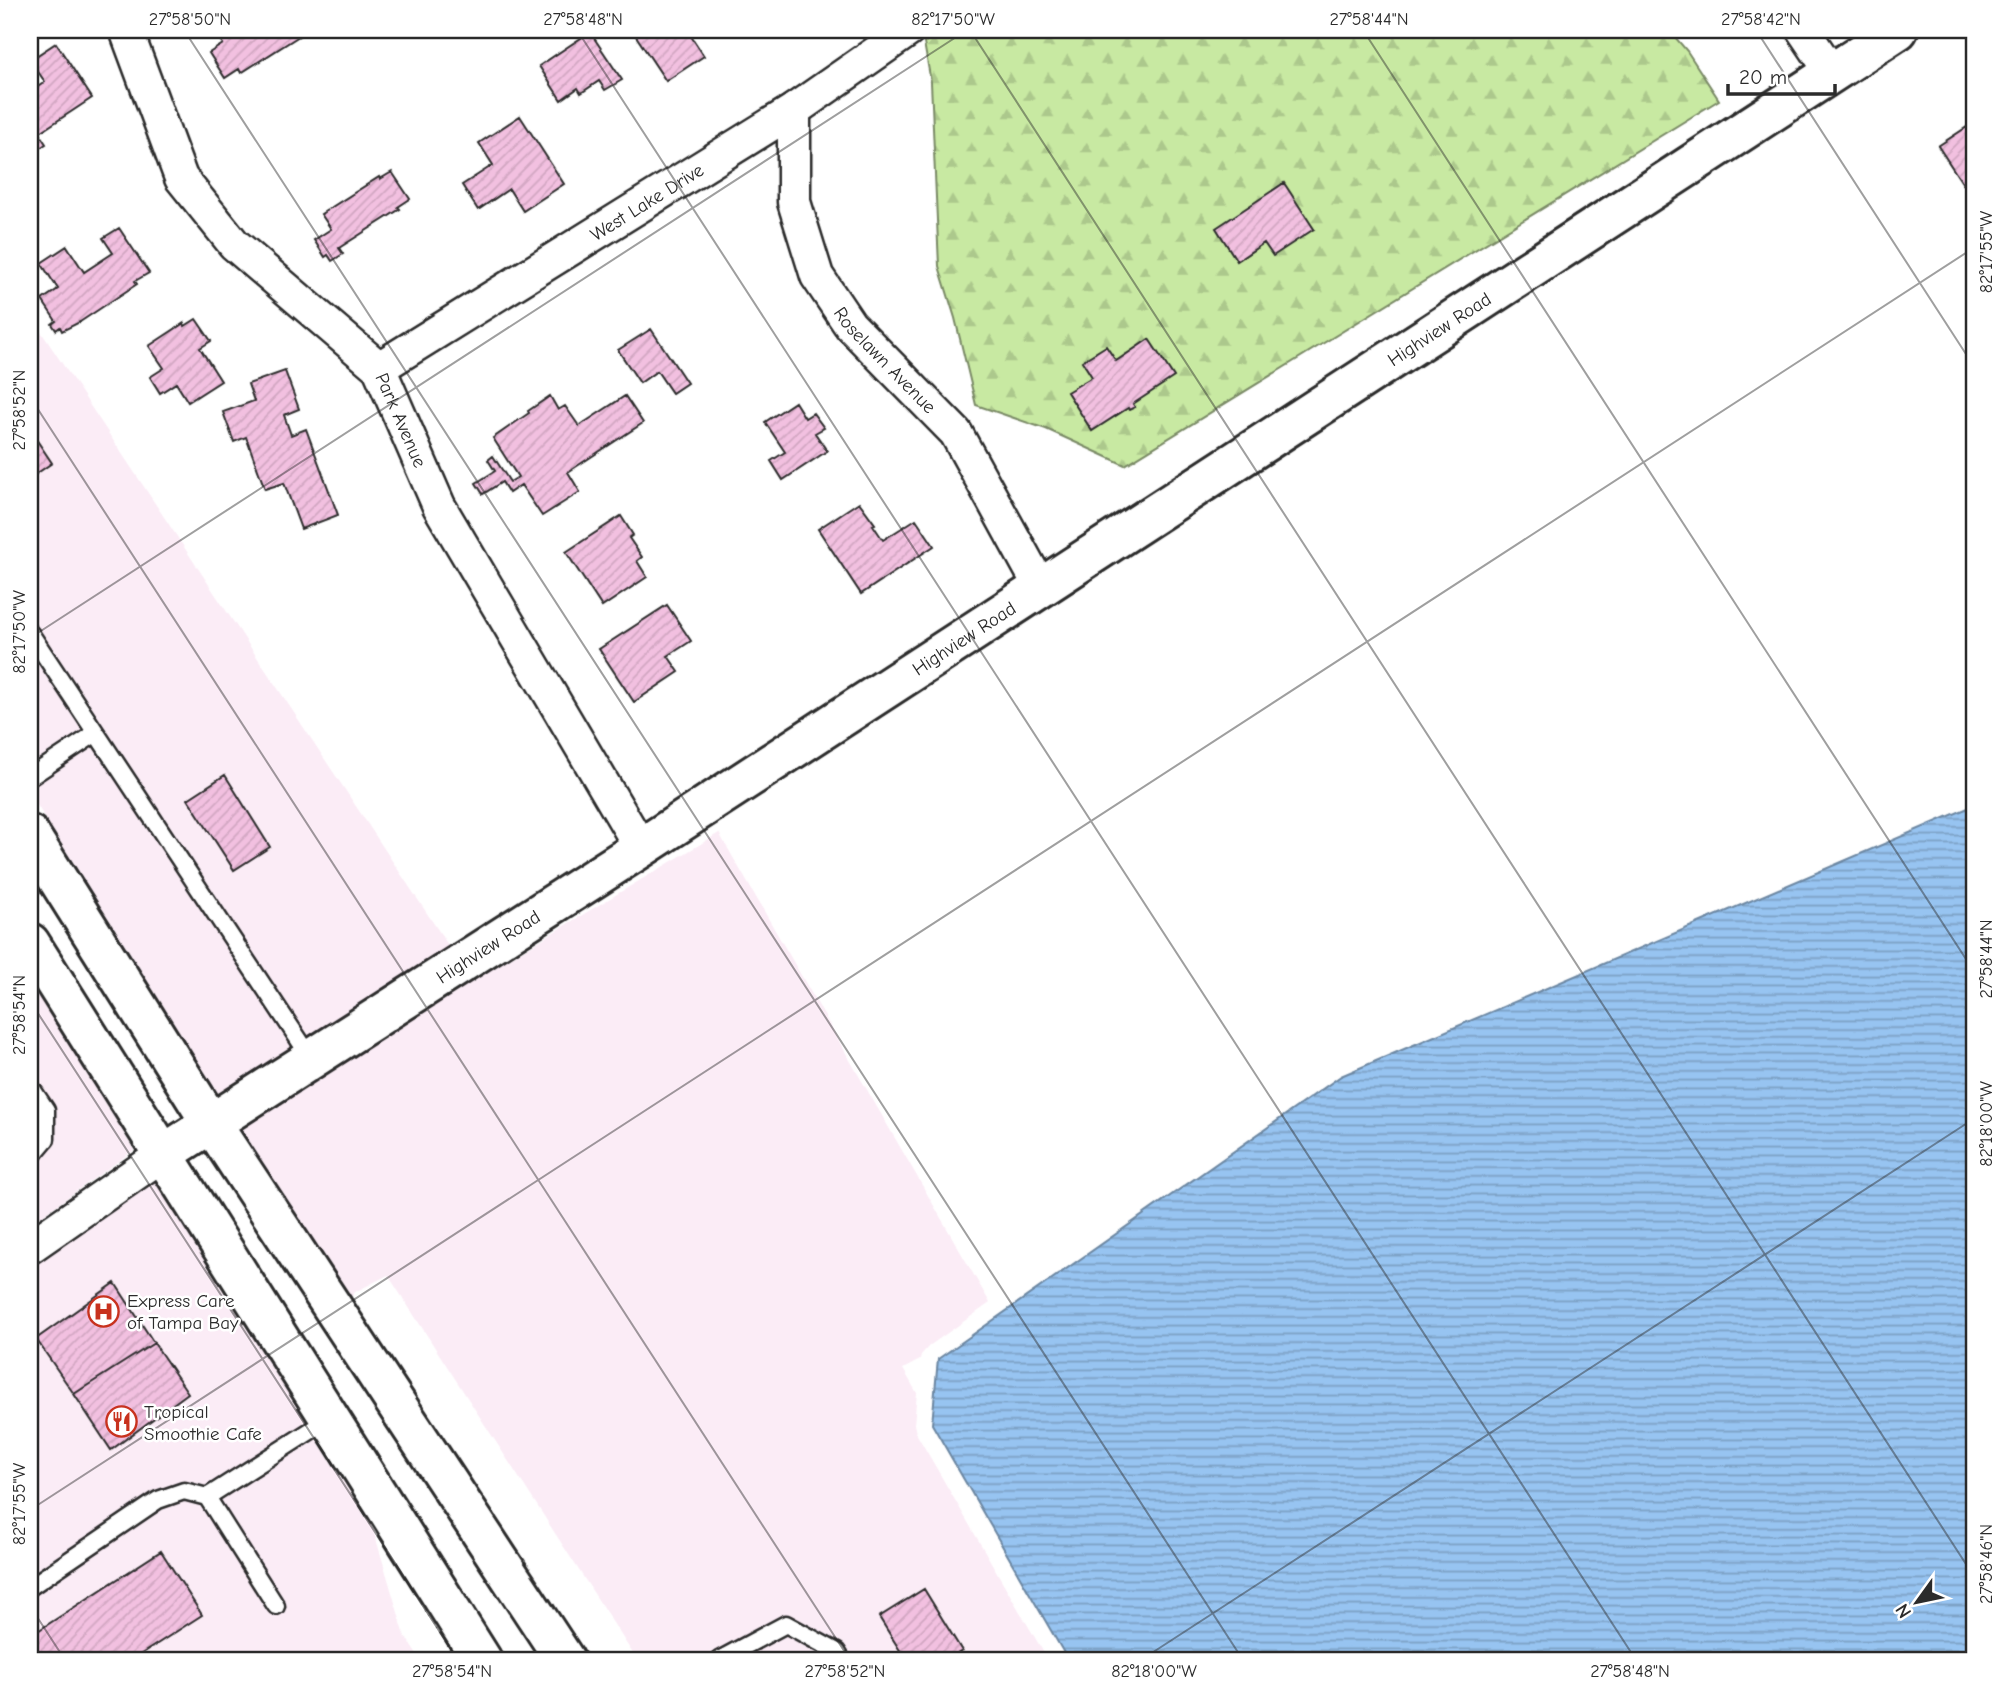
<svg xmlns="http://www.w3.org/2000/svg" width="2005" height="1690" font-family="'Comic Neue',sans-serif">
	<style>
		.built { fill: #fbecf6 }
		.forest { fill: url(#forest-firs); stroke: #7a8a66; stroke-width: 2 }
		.water { fill: url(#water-rules); stroke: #6c87a2; stroke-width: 2 }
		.building { fill: url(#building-hatch); stroke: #2b2b2b; stroke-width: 2 }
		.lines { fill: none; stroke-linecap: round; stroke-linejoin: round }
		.lane-casing { stroke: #2b2b2b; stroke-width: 21 }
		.street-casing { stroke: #2b2b2b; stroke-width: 37 }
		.secondary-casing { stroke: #2b2b2b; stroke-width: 44 }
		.lane { stroke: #fff; stroke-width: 16 }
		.street { stroke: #fff; stroke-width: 32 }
		.secondary { stroke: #fff; stroke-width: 38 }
		.ticks { fill: none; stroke: #2b2b2b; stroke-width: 2; stroke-opacity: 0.45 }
		.labels { text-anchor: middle; stroke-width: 5; stroke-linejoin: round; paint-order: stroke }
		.street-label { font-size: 19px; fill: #2b2b2b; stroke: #fff }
		.poi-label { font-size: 19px; fill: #2b2b2b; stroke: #fff; text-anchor: start }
		.neatline { fill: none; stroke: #2b2b2b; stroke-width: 2.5 }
		.ticks-label { font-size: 18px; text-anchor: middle; fill: #2b2b2b }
	</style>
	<defs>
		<pattern id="forest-firs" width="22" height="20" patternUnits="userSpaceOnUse" patternTransform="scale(1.75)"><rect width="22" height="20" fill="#c8e9a2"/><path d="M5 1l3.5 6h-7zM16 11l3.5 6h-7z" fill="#acc88c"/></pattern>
		<pattern id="water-rules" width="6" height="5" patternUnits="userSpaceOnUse" patternTransform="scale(1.75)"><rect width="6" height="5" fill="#97c4f1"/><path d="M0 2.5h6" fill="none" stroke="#7b9fc3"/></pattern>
		<pattern id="building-hatch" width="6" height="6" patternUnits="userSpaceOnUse" patternTransform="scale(1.75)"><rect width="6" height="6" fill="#f2c0e0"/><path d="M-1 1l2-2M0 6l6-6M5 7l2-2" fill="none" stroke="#d0a5c0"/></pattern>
	</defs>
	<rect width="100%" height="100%" fill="#fff"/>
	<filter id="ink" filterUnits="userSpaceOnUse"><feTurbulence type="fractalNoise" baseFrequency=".0143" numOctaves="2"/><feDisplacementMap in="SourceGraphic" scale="14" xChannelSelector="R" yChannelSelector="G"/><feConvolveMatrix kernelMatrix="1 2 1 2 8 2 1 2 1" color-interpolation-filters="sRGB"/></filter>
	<g filter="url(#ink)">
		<path class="built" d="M30 315 450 948 219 1095 30 794Z
			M719 833 990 1303 929 1346 921 1355 920 1360 903 1369 917 1393 914 1424 916 1433 1048 1660H637L388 1275 355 1292 351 1297 238 1127 470 979 472 981Z
			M30 982 134 1150 30 1224Z
			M155 1182 373 1529 405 1636 421 1660H30V1269Z"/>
		<path class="forest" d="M942 30H1669L1687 51 1719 100 1125 465 1046 429 976 405 955 318 939 266 931 82 924 43Z"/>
		<path class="water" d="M1975 805V1660H1068L932 1424 938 1359 1341 1076Z"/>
		<path class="building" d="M236 30H298L296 31 299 36 241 73 239 69 225 78 209 53 223 44 220 40Z
			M632 30H687L704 56 666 81Z
			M590 32 622 80 605 90 599 81 581 93 578 88 561 100 539 66Z
			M56 43 92 98 39 133 46 144 30 154V92L45 82 30 60Z
			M520 116 564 184 523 211 509 189 478 210 462 185 493 165 479 143Z
			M1967 127 1972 135 1975 133V184L1971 178 1963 184 1938 146Z
			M392 172 410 199 398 207 400 209 339 248 343 254 332 261 328 255 325 257 314 240 331 229 321 214 379 177 380 179Z
			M1284 183 1314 229 1273 256 1264 243 1237 261 1216 228Z
			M119 228 149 273 135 281 137 284 80 322 62 331 60 327 56 330 52 324 56 321 42 300 58 289 41 263 67 246 84 272 113 253 103 238Z
			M196 319 211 341 200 348 221 381 188 402 176 383 160 393 150 377 164 368 149 346 184 323 185 326Z
			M651 329 687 383 672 393 657 371 640 383 618 350Z
			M1149 339 1174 377 1133 404 1135 407 1129 410 1128 408 1092 431 1067 392 1092 377 1082 361 1106 346 1116 361Z
			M285 371 299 409 284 415 291 435 306 429 338 515 301 529 284 483 265 489 246 437 234 442 223 412 254 401 248 384Z
			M550 396 558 410 565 406 579 426 625 396 643 423 568 472 580 492 542 516 521 485 509 493 502 482 483 494 476 483 495 471 488 460 493 456 510 482 518 477 493 438 529 413 528 411Z
			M795 402 805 418 813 413 824 428 815 433 827 451 783 480 771 461 785 452 765 422Z
			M30 430 52 463 30 478Z
			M859 502 875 524 873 525 883 540 916 519 934 546 861 594 818 529Z
			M621 516 633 535 629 538 642 557 637 561 647 577 602 607 566 552Z
			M667 605 691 641 668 656 679 672 634 702 599 649Z
			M225 775 270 847 234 870 188 799Z
			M115 1283 154 1343 74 1394 36 1339Z
			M154 1343 188 1393 111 1450 74 1394Z
			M161 1551 202 1615 132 1660H34L30 1653V1636Z
			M924 1589 962 1651 946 1660H906L879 1617Z"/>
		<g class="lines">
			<defs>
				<path id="lane" d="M30 633 311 1058
					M30 777 96 733
					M30 1086 46 1110V1139L30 1158
					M207 1497 276 1606
					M30 1587 158 1500 184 1491 207 1497 329 1419
					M719 1660 786 1624 837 1652 842 1660"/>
				<g id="street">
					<path id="s1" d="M126 30 181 178 234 244 379 368 439 506 641 848"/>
					<path d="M1803 30 1832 73"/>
					<path id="s2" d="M794 110V202L817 276 850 325 956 433 1041 588"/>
					<path id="s3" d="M379 368 794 110 909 30"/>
					<path d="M30 1247 162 1155"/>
				</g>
				<g id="secondary">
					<path d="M30 835 211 1123 565 1660"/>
					<path d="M30 943 482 1660"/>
					<path id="s4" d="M162 1155 641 848 1898 30"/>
				</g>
			</defs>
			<use href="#lane" class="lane-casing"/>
			<use href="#street" class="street-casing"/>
			<use href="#secondary" class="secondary-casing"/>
			<use href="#lane" class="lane"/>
			<use href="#street" class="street"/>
			<use href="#secondary" class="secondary"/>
		</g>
	</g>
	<path class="ticks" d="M184 30 1243 1660M577 30 1636 1660M970 30 1975 1578M1363 30 1975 973M1756 30 1975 368M30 397 850 1660M30 638 967 30M30 1001 458 1660M30 1510 1975 247M30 1606 65 1660M1141 1660 1975 1118"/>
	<defs>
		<symbol id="hospital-ring" viewBox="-11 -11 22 22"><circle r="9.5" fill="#fff" stroke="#c8321e" stroke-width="1.5"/><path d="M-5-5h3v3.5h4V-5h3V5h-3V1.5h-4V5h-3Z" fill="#c8321e"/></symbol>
		<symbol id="restaurant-ring" viewBox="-11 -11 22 22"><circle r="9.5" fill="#fff" stroke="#c8321e" stroke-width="1.5"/><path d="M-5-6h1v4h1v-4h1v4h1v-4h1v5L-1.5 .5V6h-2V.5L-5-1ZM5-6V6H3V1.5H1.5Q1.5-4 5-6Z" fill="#c8321e"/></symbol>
	</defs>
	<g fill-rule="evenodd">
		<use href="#hospital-ring" x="86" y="1294" width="35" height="35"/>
		<use href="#restaurant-ring" x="104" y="1404" width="35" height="35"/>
	</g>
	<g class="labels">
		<g class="street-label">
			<text dy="7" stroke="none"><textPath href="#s3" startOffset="315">West Lake Drive</textPath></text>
			<text dy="7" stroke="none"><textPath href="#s4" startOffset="1521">Highview Road</textPath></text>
			<text dy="7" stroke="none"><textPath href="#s2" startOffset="278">Roselawn Avenue</textPath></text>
			<text dy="7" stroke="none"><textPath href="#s1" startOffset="490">Park Avenue</textPath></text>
			<text dy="7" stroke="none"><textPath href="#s4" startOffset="954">Highview Road</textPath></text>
			<text dy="7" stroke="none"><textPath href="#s4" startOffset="387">Highview Road</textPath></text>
		</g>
		<g class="poi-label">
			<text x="127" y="1307">Express Care<tspan x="127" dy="22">of Tampa Bay</tspan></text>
			<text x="144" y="1418">Tropical<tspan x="144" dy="22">Smoothie Cafe</tspan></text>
		</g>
	</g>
	<rect width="2005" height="1690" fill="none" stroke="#fff" stroke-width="77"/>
	<g transform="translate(1917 1602) rotate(237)" stroke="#ffffff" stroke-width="5" paint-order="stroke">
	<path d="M0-5L12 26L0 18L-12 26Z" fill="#2b2b2b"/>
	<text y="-10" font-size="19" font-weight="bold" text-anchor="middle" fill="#2b2b2b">N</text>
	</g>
	<path d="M1728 84v10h107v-10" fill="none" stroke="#2b2b2b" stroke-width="3.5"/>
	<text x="1739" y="84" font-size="21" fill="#2b2b2b" stroke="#ffffff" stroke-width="5" paint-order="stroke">20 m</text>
	<rect x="38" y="38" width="1928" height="1614" class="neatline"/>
	<g class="ticks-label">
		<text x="190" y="25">27°58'50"N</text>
		<text x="583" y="25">27°58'48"N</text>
		<text x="953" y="25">82°17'50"W</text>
		<text x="1369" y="25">27°58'44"N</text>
		<text x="1761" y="25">27°58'42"N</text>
		<text transform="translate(1986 252) rotate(-90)" y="6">82°17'55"W</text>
		<text transform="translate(19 410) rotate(-90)" y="6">27°58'52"N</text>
		<text transform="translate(19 632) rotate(-90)" y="6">82°17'50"W</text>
		<text transform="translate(1986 959) rotate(-90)" y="6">27°58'44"N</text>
		<text transform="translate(19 1015) rotate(-90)" y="6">27°58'54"N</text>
		<text transform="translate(1986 1124) rotate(-90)" y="6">82°18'00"W</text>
		<text transform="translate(19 1504) rotate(-90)" y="6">82°17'55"W</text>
		<text transform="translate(1986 1564) rotate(-90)" y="6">27°58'46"N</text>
		<text x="452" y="1677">27°58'54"N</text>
		<text x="845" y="1677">27°58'52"N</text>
		<text x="1154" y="1677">82°18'00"W</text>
		<text x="1630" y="1677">27°58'48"N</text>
	</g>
</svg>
